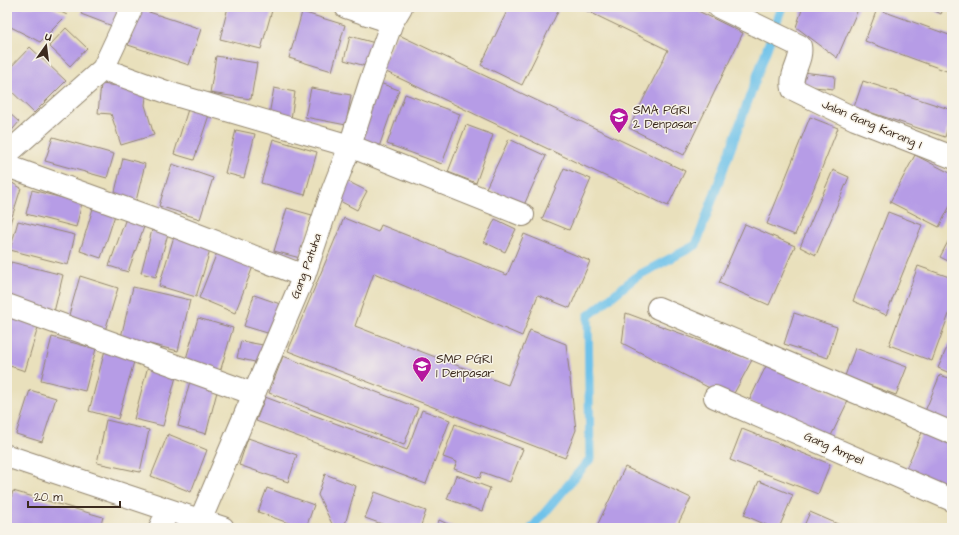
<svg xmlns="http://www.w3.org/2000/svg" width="959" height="535" font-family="'Architects Daughter',sans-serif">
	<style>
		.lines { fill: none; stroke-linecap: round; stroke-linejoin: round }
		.stream { stroke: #6ec2ea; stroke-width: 9 }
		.building { fill: #b69ce6 }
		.minor-casing { stroke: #92856d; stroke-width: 24 }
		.minor { stroke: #fff; stroke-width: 22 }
		.labels { text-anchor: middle; stroke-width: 3; stroke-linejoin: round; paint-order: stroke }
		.poi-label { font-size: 12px; fill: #3b2a1e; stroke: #f7f3e8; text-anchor: start }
		.street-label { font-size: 12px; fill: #3b2a1e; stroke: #f7f3e8 }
	</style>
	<rect width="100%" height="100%" fill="#f7f3e8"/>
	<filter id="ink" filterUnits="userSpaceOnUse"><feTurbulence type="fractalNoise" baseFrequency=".025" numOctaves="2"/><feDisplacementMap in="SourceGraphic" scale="8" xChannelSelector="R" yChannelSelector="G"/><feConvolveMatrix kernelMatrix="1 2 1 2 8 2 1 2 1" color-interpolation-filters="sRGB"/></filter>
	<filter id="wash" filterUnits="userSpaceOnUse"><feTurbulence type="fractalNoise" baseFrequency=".012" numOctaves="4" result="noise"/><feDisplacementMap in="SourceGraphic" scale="16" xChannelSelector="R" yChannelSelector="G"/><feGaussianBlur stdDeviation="0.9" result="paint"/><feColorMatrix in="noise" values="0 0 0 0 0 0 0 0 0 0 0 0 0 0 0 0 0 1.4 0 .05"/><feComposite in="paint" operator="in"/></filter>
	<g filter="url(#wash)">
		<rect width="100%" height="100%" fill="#e9e0bc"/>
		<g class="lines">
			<path class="stream" d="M532 528 590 459 588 316 637 276 696 245 782 7"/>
		</g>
		<g id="blocks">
			<path class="building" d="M7 7H51L67 15 40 42 7 25Z
				M84 7H122L115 27 81 14Z
				M228 7H273L261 49 220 39Z
				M509 7H560L522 85 481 65Z
				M579 7H690L743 33 684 155 629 128 668 50Z
				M803 7H859L837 58 796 27Z
				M927 7H944L941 14Z
				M140 9 201 29 189 65 128 45Z
				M877 9 952 36V73L865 41Z
				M302 12 345 25 332 71 289 58Z
				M66 28 87 48 70 66 49 46Z
				M397 34 685 171 668 206 380 69Z
				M350 36 375 43 369 67 344 60Z
				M30 47 66 81 34 113 7 87V71Z
				M216 56 257 63 251 99 210 93Z
				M795 71 835 76 834 89 794 85Z
				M863 81 952 110V114L945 137 854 107Z
				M377 82 399 90 379 147 357 140Z
				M101 84 147 89 145 105 154 135 121 145 111 114 98 113Z
				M274 88 295 92 291 119 269 115Z
				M311 88 351 95 346 125 305 117Z
				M405 94 460 114 442 164 387 144Z
				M189 106 210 112 194 160 174 154Z
				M7 111 19 122 7 136Z
				M810 117 838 128 795 235 767 224Z
				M466 125 493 135 476 183 448 172Z
				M236 130 255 134 244 178 225 173Z
				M53 137 114 154 107 178 45 161Z
				M273 139 317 152 305 195 261 183Z
				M509 139 546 156 524 205 486 188Z
				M915 155 952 174V202L939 227 890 202Z
				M123 158 145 164 136 201 114 196Z
				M172 164 213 178 200 219 159 206Z
				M564 168 591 179 569 230 542 219Z
				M833 170 849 177 816 255 800 247Z
				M7 180 21 188 7 233Z
				M347 181 367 191 357 210 338 200Z
				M32 190 82 203 76 227 26 214Z
				M94 205 116 212 101 258 80 251Z
				M287 208 312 215 300 258 274 251Z
				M888 212 922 225 886 315 853 301Z
				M126 218 145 224 128 272 109 266Z
				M344 218 378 232 381 225 507 275 524 234 590 261 570 308 538 295 522 336 374 273 355 326 508 385 530 330 566 344 576 430 565 458 288 351Z
				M495 219 516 229 505 252 484 242Z
				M18 221 75 235 68 265 10 250Z
				M745 224 795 246 769 305 719 283Z
				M153 226 169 230 156 277 141 273Z
				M175 233 212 244 196 297 159 286Z
				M952 234V263L940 257Z
				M218 250 254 264 235 313 199 298Z
				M11 262 63 275 54 312 7 300V280Z
				M918 266 952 278V306L932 361 889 345Z
				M80 276 118 288 104 334 67 322Z
				M133 287 190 300 178 351 121 337Z
				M254 295 283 305 274 335 244 326Z
				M626 313 752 360 731 399 622 343Z
				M794 313 837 327 828 358 784 344Z
				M7 315 39 324 25 371 7 365Z
				M198 318 233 328 220 372 185 362Z
				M952 336V374L938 368Z
				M52 337 96 349 85 391 41 380Z
				M241 341 263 345 259 363 237 358Z
				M855 348 907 367 896 395 845 376Z
				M105 350 135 358 118 419 89 411Z
				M283 356 418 408 404 445 269 393Z
				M149 362 178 369 163 426 134 419Z
				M768 362 848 401 829 440 749 401Z
				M940 375 952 379V428L923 416Z
				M190 381 218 388 206 434 178 426Z
				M30 390 56 398 42 442 16 434Z
				M265 397 407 450 422 410 450 420 426 484 256 421Z
				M106 420 149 430 140 472 97 463Z
				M455 424 523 449 510 482 482 472 480 478 454 469 457 462 443 457Z
				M924 428 952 441V495L904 473Z
				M742 429 830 464 818 494 730 460Z
				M168 434 207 450 191 492 151 476Z
				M248 438 297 455 288 482 239 465Z
				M625 467 691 498 676 528H596Z
				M325 474 356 486 344 528H334L318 495Z
				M456 475 490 488 482 511 447 499Z
				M759 481 793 495 779 528H773L744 515Z
				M267 488 314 505 306 528H302L258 512Z
				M13 491 103 517 100 528H25L7 523V512Z
				M375 492 426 511 420 528H393L365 518Z
				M810 512 847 528H803Z
				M439 520 456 528H436Z"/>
		</g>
	</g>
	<g filter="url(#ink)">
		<use href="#blocks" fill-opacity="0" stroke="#92856d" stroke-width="1"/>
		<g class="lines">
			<defs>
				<path id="minor" d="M346 7 392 22
					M719 7 800 46C803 61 789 73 793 89L855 119 952 157
					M103 69 172 94 350 146 523 215
					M7 154 103 69 132 7
					M7 166 177 227 304 276
					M7 305 254 394
					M658 308 952 433
					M715 397 952 500
					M7 456 223 528
					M200 521 304 276 332 192 350 146 370 83 392 22 401 7
					M160 528 168 510"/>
			</defs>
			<use href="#minor" class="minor-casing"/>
			<use href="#minor" class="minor"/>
		</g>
	</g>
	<defs>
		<symbol id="school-pin" viewBox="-11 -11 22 30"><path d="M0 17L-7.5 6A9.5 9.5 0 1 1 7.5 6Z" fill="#b5179e" stroke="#f7f3e8"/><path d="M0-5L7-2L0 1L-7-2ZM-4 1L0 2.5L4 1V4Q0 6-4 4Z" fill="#fff"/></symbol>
	</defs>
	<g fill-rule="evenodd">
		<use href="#school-pin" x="608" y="106" width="22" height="30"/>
		<use href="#school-pin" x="411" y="355" width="22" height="30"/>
	</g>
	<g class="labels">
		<g class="poi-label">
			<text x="633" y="114">SMA PGRI<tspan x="633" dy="14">2 Denpasar</tspan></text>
			<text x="436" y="363">SMP PGRI<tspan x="436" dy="14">1 Denpasar</tspan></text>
		</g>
		<g class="street-label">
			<text transform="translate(872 124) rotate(23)" y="4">Jalan Gang Karang I</text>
			<text transform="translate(306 266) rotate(-70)" y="4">Gang Patuha</text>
			<text transform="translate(834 448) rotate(24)" y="4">Gang Ampel</text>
		</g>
	</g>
	<rect width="959" height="535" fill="none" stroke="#f7f3e8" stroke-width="24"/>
	<g transform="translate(46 46) rotate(14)" stroke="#f7f3e8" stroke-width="3" paint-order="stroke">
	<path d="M0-3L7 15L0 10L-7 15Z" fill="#3b2a1e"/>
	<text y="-6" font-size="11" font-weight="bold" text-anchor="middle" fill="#3b2a1e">U</text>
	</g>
	<path d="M28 501v6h92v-6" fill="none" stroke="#3b2a1e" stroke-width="2"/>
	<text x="34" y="501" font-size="12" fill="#3b2a1e" stroke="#f7f3e8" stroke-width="3" paint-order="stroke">20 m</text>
</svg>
